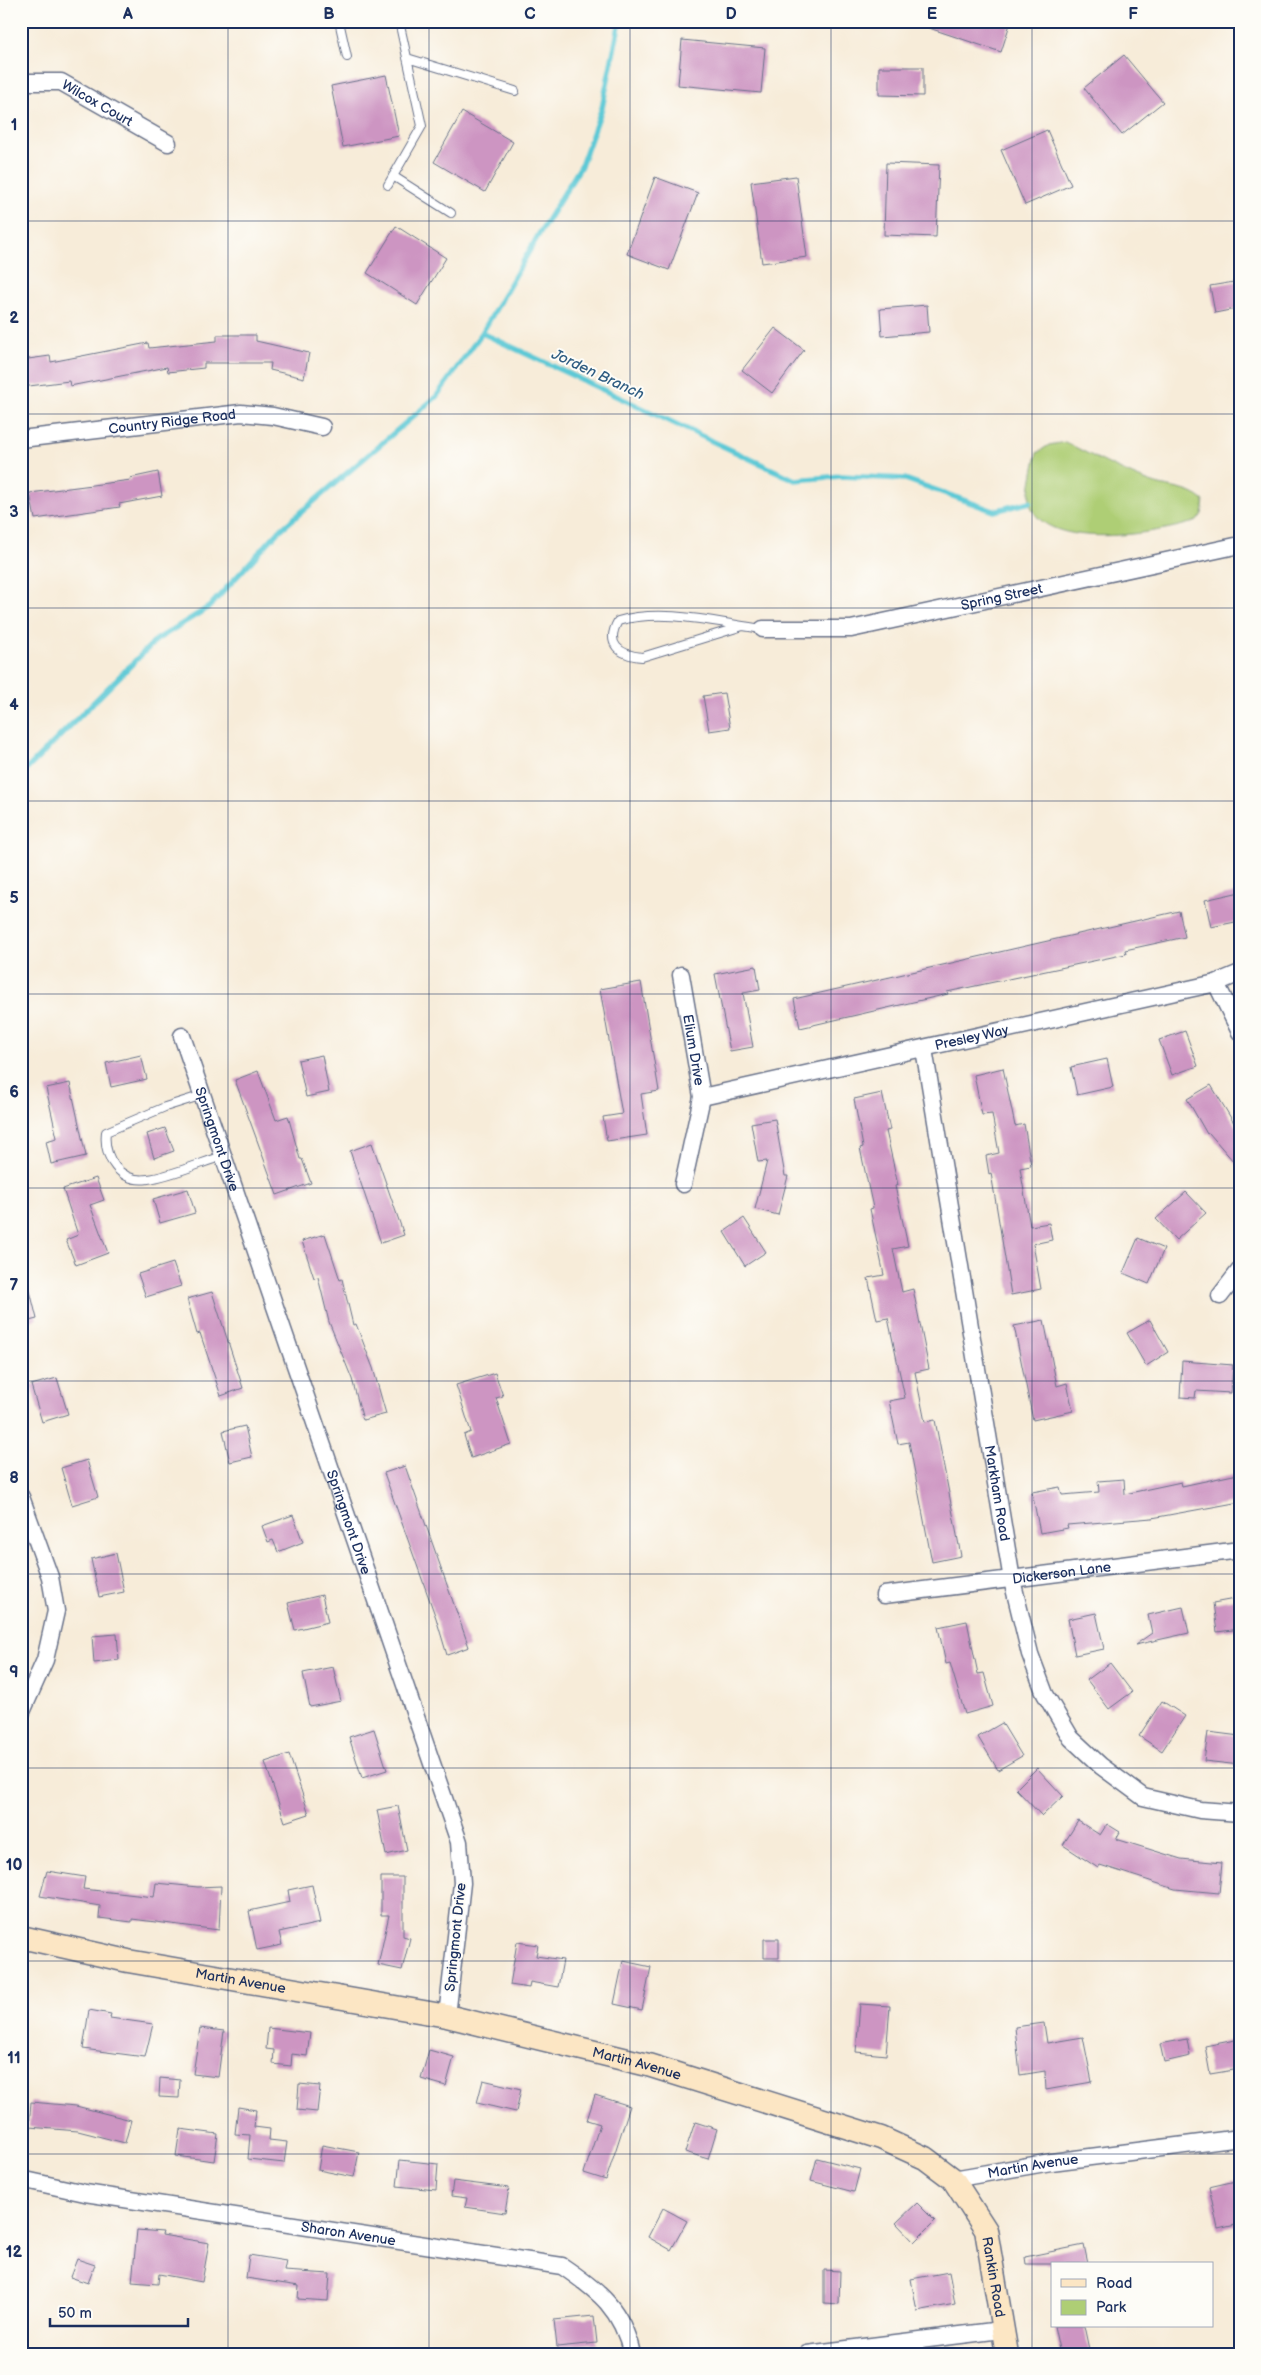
<svg xmlns="http://www.w3.org/2000/svg" width="1261" height="2375" font-family="'Balsamiq Sans',sans-serif">
	<style>
		.green { fill: #aece75; stroke: #647e6a }
		.lines { fill: none; stroke-linecap: round; stroke-linejoin: round }
		.stream { stroke: #5dc9d6; stroke-width: 5.5 }
		.building { fill: #cd95c2 }
		.lane-casing { stroke: #687189; stroke-width: 10 }
		.street-casing { stroke: #687189; stroke-width: 19 }
		.secondary-casing { stroke: #687189; stroke-width: 25 }
		.lane { stroke: #fff; stroke-width: 8 }
		.street { stroke: #fff; stroke-width: 16 }
		.secondary { stroke: #fce6c4; stroke-width: 22 }
		.grid { fill: none; stroke: #1b2f5e; stroke-width: 1; stroke-opacity: 0.55 }
		.labels { text-anchor: middle; stroke-width: 4; stroke-linejoin: round; paint-order: stroke }
		.street-label { font-size: 14px; fill: #1b2f5e; stroke: #fdfcf7 }
		.water-label { font-size: 15px; font-style: italic; fill: #2f5d82; stroke: #fdfcf7 }
		.neatline { fill: none; stroke: #1b2f5e; stroke-width: 2 }
		.grid-label { font-size: 16px; text-anchor: middle; font-weight: bold; fill: #1b2f5e }
	</style>
	<rect width="100%" height="100%" fill="#fdfcf7"/>
	<filter id="ink" filterUnits="userSpaceOnUse"><feTurbulence type="fractalNoise" baseFrequency=".02" numOctaves="2"/><feDisplacementMap in="SourceGraphic" scale="10" xChannelSelector="R" yChannelSelector="G"/><feConvolveMatrix kernelMatrix="1 2 1 2 8 2 1 2 1" color-interpolation-filters="sRGB"/></filter>
	<filter id="wash" filterUnits="userSpaceOnUse"><feTurbulence type="fractalNoise" baseFrequency=".0096" numOctaves="4" result="noise"/><feDisplacementMap in="SourceGraphic" scale="20" xChannelSelector="R" yChannelSelector="G"/><feGaussianBlur stdDeviation="1.12" result="paint"/><feColorMatrix in="noise" values="0 0 0 0 0 0 0 0 0 0 0 0 0 0 0 0 0 1.4 0 .05"/><feComposite in="paint" operator="in"/></filter>
	<g filter="url(#wash)">
		<rect width="100%" height="100%" fill="#f7ecd9"/>
		<path class="green" d="M1065 442C1093 456 1120 471 1150 482 1168 489 1189 487 1204 501L1202 514 1197 521C1161 533 1043 554 1030 503 1028 492 1035 464 1037 453L1049 445Z"/>
		<g class="lines">
			<path class="stream" d="M482 333 795 480 841 476 905 479 994 511 1030 502
				M21 775 156 640 209 607 278 532 436 397 482 333 539 234 581 166 602 108 620 21"/>
		</g>
		<g id="blocks">
			<path class="building" d="M918 21H1011L1001 52 917 24Z
				M682 40 765 48 761 93 678 85Z
				M1124 55 1163 102 1122 135 1084 88Z
				M879 67H923V96L879 95Z
				M386 75 399 136 343 147 331 86Z
				M462 112 513 142 485 192 434 162Z
				M1047 130 1071 185 1025 205 1001 150Z
				M886 163 939 165 936 237 884 235Z
				M796 176 807 257 762 263 751 182Z
				M655 177 698 193 669 270 627 254Z
				M396 226 446 258 417 305 367 273Z
				M1240 281V308L1215 313 1210 286Z
				M927 305 929 332 882 336 880 309Z
				M775 328 804 350 772 393 742 370Z
				M217 335H256V341L309 353 304 378 270 370 271 363H204V368L168 372 167 367 70 386 69 381 21 387V360L50 356 51 362 148 343 149 348 217 341Z
				M158 472 162 496 119 504 120 507 35 519 30 493 131 480 130 478Z
				M724 693 730 728 709 731 703 696Z
				M1240 892V921L1211 927 1205 900Z
				M1179 911 1185 937 1125 950 1126 954 947 992 948 994 800 1028 794 999Z
				M756 966 760 990 743 993 753 1047 730 1051 715 974Z
				M641 982 659 1091 641 1094 647 1135 607 1141 603 1117 622 1114 600 989Z
				M1185 1031 1198 1066 1172 1075 1159 1040Z
				M141 1055 147 1079 111 1087 106 1063Z
				M322 1055 329 1092 306 1097 298 1060Z
				M1107 1059 1113 1087 1077 1095 1071 1067Z
				M1003 1068 1015 1126 1024 1124 1031 1166 1020 1168 1030 1226 1049 1223 1052 1240 1033 1244 1041 1289 1011 1295 991 1173 989 1174 986 1156 999 1153 992 1114 982 1115 974 1075Z
				M258 1071 276 1120 288 1116 300 1159H302L311 1183 277 1195 235 1080Z
				M70 1083 86 1156 51 1164 46 1141 57 1138 46 1088Z
				M1211 1085 1240 1133V1169L1209 1133 1207 1134 1187 1099Z
				M882 1093 890 1130 886 1131 898 1185 895 1186 908 1246 893 1249 902 1292 913 1289 929 1369 915 1372 925 1422 935 1420 961 1556 932 1562 909 1442 898 1444 889 1401 905 1398 888 1318 877 1320 868 1278 884 1275 870 1209 873 1208 860 1148 863 1147 854 1099Z
				M775 1119 785 1176H788L778 1215 755 1209 767 1161 758 1162 751 1123Z
				M165 1128 174 1151 154 1158 147 1134Z
				M372 1143 404 1235 381 1243 350 1151Z
				M96 1178 104 1200 90 1205 108 1253 76 1265 66 1240 78 1235 63 1189Z
				M188 1189 195 1213 160 1223 153 1199Z
				M1186 1192 1206 1213 1176 1240 1156 1219Z
				M744 1218 766 1252 745 1266 724 1232Z
				M325 1234 340 1280 342 1279 353 1325 356 1324 373 1368 386 1414 363 1420 352 1379 329 1322 318 1277 314 1278 302 1241Z
				M1138 1238 1164 1249 1149 1284 1123 1273Z
				M173 1263 181 1286 146 1297 138 1274Z
				M27 1279 37 1319 21 1323V1280Z
				M212 1292 243 1388 221 1396 200 1333 197 1334 187 1299Z
				M1044 1320 1057 1386 1067 1383 1073 1411 1033 1420 1014 1326Z
				M1150 1320 1168 1352 1146 1366 1127 1333Z
				M1182 1361 1233 1365 1231 1393 1196 1391 1195 1398 1180 1397Z
				M495 1373 503 1396 496 1398 511 1444 471 1458 464 1435 471 1432 456 1385Z
				M57 1378 68 1414 42 1422 31 1385Z
				M245 1426 252 1457 230 1462 223 1431Z
				M87 1460 98 1497 72 1505 61 1468Z
				M405 1466 469 1647 447 1655 436 1618 384 1473Z
				M1238 1474 1240 1502 1152 1518 1067 1525 1068 1528 1040 1533 1032 1492 1060 1487 1062 1495 1099 1492 1098 1481 1124 1479 1125 1494 1181 1482 1182 1486Z
				M293 1515 303 1542 278 1552 273 1540 268 1542 262 1526Z
				M116 1553 124 1592 99 1597 91 1559Z
				M322 1595 328 1622 295 1630 288 1603Z
				M1240 1598V1629L1217 1632 1213 1603Z
				M1183 1607 1189 1633 1135 1645 1152 1633 1148 1615Z
				M1096 1613 1104 1649 1075 1655 1068 1619Z
				M967 1621 978 1674 984 1673 993 1706 965 1714 950 1663 946 1664 938 1627Z
				M117 1634 119 1660 94 1663 92 1636Z
				M1110 1663 1132 1692 1109 1709 1087 1680Z
				M333 1667 341 1701 310 1707 303 1673Z
				M1162 1701 1185 1716 1162 1751 1139 1736Z
				M1002 1723 1022 1756 998 1770 978 1737Z
				M374 1729 387 1770 362 1778 349 1737Z
				M1208 1732 1240 1736V1765L1204 1761Z
				M289 1754 309 1814 285 1822 265 1762Z
				M1037 1768 1063 1796 1042 1816 1016 1789Z
				M398 1806 407 1850 386 1855 377 1810Z
				M1078 1821 1100 1835 1107 1824 1120 1832 1116 1839 1181 1859 1222 1863 1219 1893 1175 1889 1100 1865 1098 1868 1063 1845Z
				M47 1871 85 1877 83 1889 154 1897 156 1883 198 1887 221 1886 219 1930 132 1919V1922L99 1918 100 1906 40 1896Z
				M381 1877H403V1936L410 1938 402 1970 378 1965 389 1915H381Z
				M312 1885 320 1923 279 1932 282 1945 257 1950 249 1911 290 1902 288 1890Z
				M764 1939H779V1958H764Z
				M517 1942 538 1945 536 1956 563 1960 558 1987 530 1982 529 1988 510 1985Z
				M623 1961 651 1967 642 2010 614 2004Z
				M860 2004 890 2006 886 2055 856 2052Z
				M89 2010 111 2014 110 2018 153 2024 145 2057 83 2049Z
				M1044 2023 1047 2043 1083 2037 1092 2082 1046 2090 1045 2071 1020 2075 1015 2027Z
				M200 2028 224 2031 218 2077 193 2074Z
				M268 2028 310 2033 307 2056 292 2054 291 2066 273 2064 274 2050 266 2049Z
				M1187 2039 1190 2056 1164 2062 1160 2044Z
				M1240 2039V2069L1210 2074 1205 2046Z
				M429 2050 454 2057 446 2086 421 2079Z
				M160 2078 180 2080 179 2098 159 2097Z
				M483 2080 521 2089 516 2112 477 2103Z
				M299 2084 320 2086 317 2112 297 2110Z
				M595 2095 630 2106 606 2180 584 2173 600 2124 587 2120Z
				M31 2102 76 2106 131 2120 125 2143 78 2131 29 2127Z
				M238 2107 256 2110 254 2127 270 2129 269 2140 287 2142 284 2163 248 2159 250 2135 235 2134Z
				M695 2122 717 2129 708 2159 685 2152Z
				M180 2129 218 2134 214 2161 176 2156Z
				M322 2145 359 2152 354 2177 318 2170Z
				M817 2158 860 2169 854 2192 811 2181Z
				M400 2160 438 2164 436 2190 397 2186Z
				M1240 2180V2224L1218 2229 1209 2187Z
				M453 2181 509 2188 505 2213 465 2207 467 2198 451 2196Z
				M917 2203 935 2221 914 2242 896 2223Z
				M663 2208 687 2221 671 2250 648 2237Z
				M137 2230 163 2232 162 2235 209 2243 202 2282 159 2274 158 2284 132 2282Z
				M1084 2245 1088 2264H1026L1025 2257Z
				M249 2255 286 2261 284 2271 330 2274 328 2301 298 2299 299 2286 246 2278Z
				M77 2259 95 2265 88 2283 70 2277Z
				M824 2270 840 2271 839 2304 824 2303Z
				M949 2272 955 2304 917 2311 911 2279Z
				M594 2316 597 2343 557 2347 554 2320Z
				M1054 2326H1084L1090 2354H1060Z"/>
		</g>
	</g>
	<g filter="url(#ink)">
		<use href="#blocks" fill-opacity="0" stroke="#687189" stroke-width="1"/>
		<g class="lines">
			<defs>
				<path id="lane" d="M339 21 347 57
					M407 58 515 91
					M393 176 451 213
					M388 185 422 126 399 21
					M743 626 642 657C619 655 605 644 618 621 664 608 717 623 763 629
					M203 1095 165 1107 106 1132C103 1158 120 1183 148 1179 168 1177 203 1162 223 1156"/>
				<g id="street">
					<path id="s1" d="M21 82H61L168 143"/>
					<path id="s2" d="M21 439 241 413 273 416 322 427"/>
					<path id="s3" d="M763 629H851L1240 545"/>
					<path id="s4" d="M681 975 702 1097 683 1184"/>
					<path d="M1216 983 1240 1032"/>
					<path id="s5" d="M182 1036 459 1842 462 1883 447 2016"/>
					<path id="s6" d="M924 1049 1012 1580 1030 1654 1045 1694 1071 1738 1101 1766 1143 1797 1200 1810 1240 1813"/>
					<path id="s7" d="M702 1097 1216 983 1240 973"/>
					<path d="M1220 1296 1240 1270"/>
					<path d="M21 1497 50 1577 56 1611 45 1660 21 1714"/>
					<path id="s8" d="M884 1595 1240 1550"/>
					<path id="s9" d="M21 2179 85 2193 562 2266C599 2291 622 2309 632 2354"/>
					<path id="s10" d="M953 2179 1051 2162 1240 2138"/>
					<path d="M807 2354 1001 2330"/>
				</g>
				<g id="secondary">
					<path id="s11" d="M21 1937 128 1961 447 2016 648 2065 881 2138 925 2158 953 2179 986 2230 1007 2354"/>
				</g>
			</defs>
			<use href="#lane" class="lane-casing"/>
			<use href="#street" class="street-casing"/>
			<use href="#secondary" class="secondary-casing"/>
			<use href="#lane" class="lane"/>
			<use href="#street" class="street"/>
			<use href="#secondary" class="secondary"/>
		</g>
	</g>
	<path class="grid" d="M228 21V2354M429 21V2354M630 21V2354M831 21V2354M1032 21V2354M21 221H1240M21 414H1240M21 608H1240M21 801H1240M21 994H1240M21 1188H1240M21 1381H1240M21 1574H1240M21 1768H1240M21 1961H1240M21 2154H1240"/>
	<g class="labels">
		<g class="street-label">
			<text dy="5" stroke="none"><textPath href="#s1" startOffset="82">Wilcox Court</textPath></text>
			<text dy="5" stroke="none"><textPath href="#s2" startOffset="152">Country Ridge Road</textPath></text>
			<text dy="5" stroke="none"><textPath href="#s3" startOffset="242">Spring Street</textPath></text>
			<text dy="5" stroke="none"><textPath href="#s7" startOffset="276">Presley Way</textPath></text>
			<text dy="5" stroke="none"><textPath href="#s4" startOffset="76">Elium Drive</textPath></text>
			<text dy="5" stroke="none"><textPath href="#s5" startOffset="109">Springmont Drive</textPath></text>
			<text dy="5" stroke="none"><textPath href="#s6" startOffset="450">Markham Road</textPath></text>
			<text dy="5" stroke="none"><textPath href="#s5" startOffset="514">Springmont Drive</textPath></text>
			<text dy="5" stroke="none"><textPath href="#s8" startOffset="179">Dickerson Lane</textPath></text>
			<text transform="translate(455 1937) rotate(-84)" y="5">Springmont Drive</text>
			<text dy="5" stroke="none"><textPath href="#s11" startOffset="224">Martin Avenue</textPath></text>
			<text dy="5" stroke="none"><textPath href="#s11" startOffset="629">Martin Avenue</textPath></text>
			<text dy="5" stroke="none"><textPath href="#s10" startOffset="81">Martin Avenue</textPath></text>
			<text dy="5" stroke="none"><textPath href="#s9" startOffset="332">Sharon Avenue</textPath></text>
			<text dy="5" stroke="none"><textPath href="#s11" startOffset="1076">Rankin Road</textPath></text>
		</g>
		<g class="water-label">
			<text transform="translate(598 374) rotate(25)" y="5">Jorden Branch</text>
		</g>
	</g>
	<rect width="1261" height="2375" fill="none" stroke="#fdfcf7" stroke-width="55"/>
	<rect x="1051" y="2262" width="162" height="65" fill="#fdfcf7" stroke="#a3aaba"/>
	<rect x="1061" y="2279" width="25" height="8" fill="#fce6c4" stroke="#a3aaba"/>
	<text x="1096" y="2288" font-size="15" fill="#1b2f5e">Road</text>
	<rect x="1061" y="2300" width="25" height="15" fill="#aece75" stroke="#a3aaba"/>
	<text x="1096" y="2312" font-size="15" fill="#1b2f5e">Park</text>
	<path d="M50 2318v8h138v-8" fill="none" stroke="#1b2f5e" stroke-width="2.5"/>
	<text x="58" y="2318" font-size="15" fill="#1b2f5e" stroke="#fdfcf7" stroke-width="4" paint-order="stroke">50 m</text>
	<rect x="28" y="28" width="1206" height="2320" class="neatline"/>
	<g class="grid-label">
		<text x="128" y="19">A</text>
		<text x="329" y="19">B</text>
		<text x="530" y="19">C</text>
		<text x="731" y="19">D</text>
		<text x="932" y="19">E</text>
		<text x="1133" y="19">F</text>
		<text x="14" y="130">1</text>
		<text x="14" y="323">2</text>
		<text x="14" y="517">3</text>
		<text x="14" y="710">4</text>
		<text x="14" y="903">5</text>
		<text x="14" y="1097">6</text>
		<text x="14" y="1290">7</text>
		<text x="14" y="1483">8</text>
		<text x="14" y="1677">9</text>
		<text x="14" y="1870">10</text>
		<text x="14" y="2063">11</text>
		<text x="14" y="2257">12</text>
	</g>
</svg>
